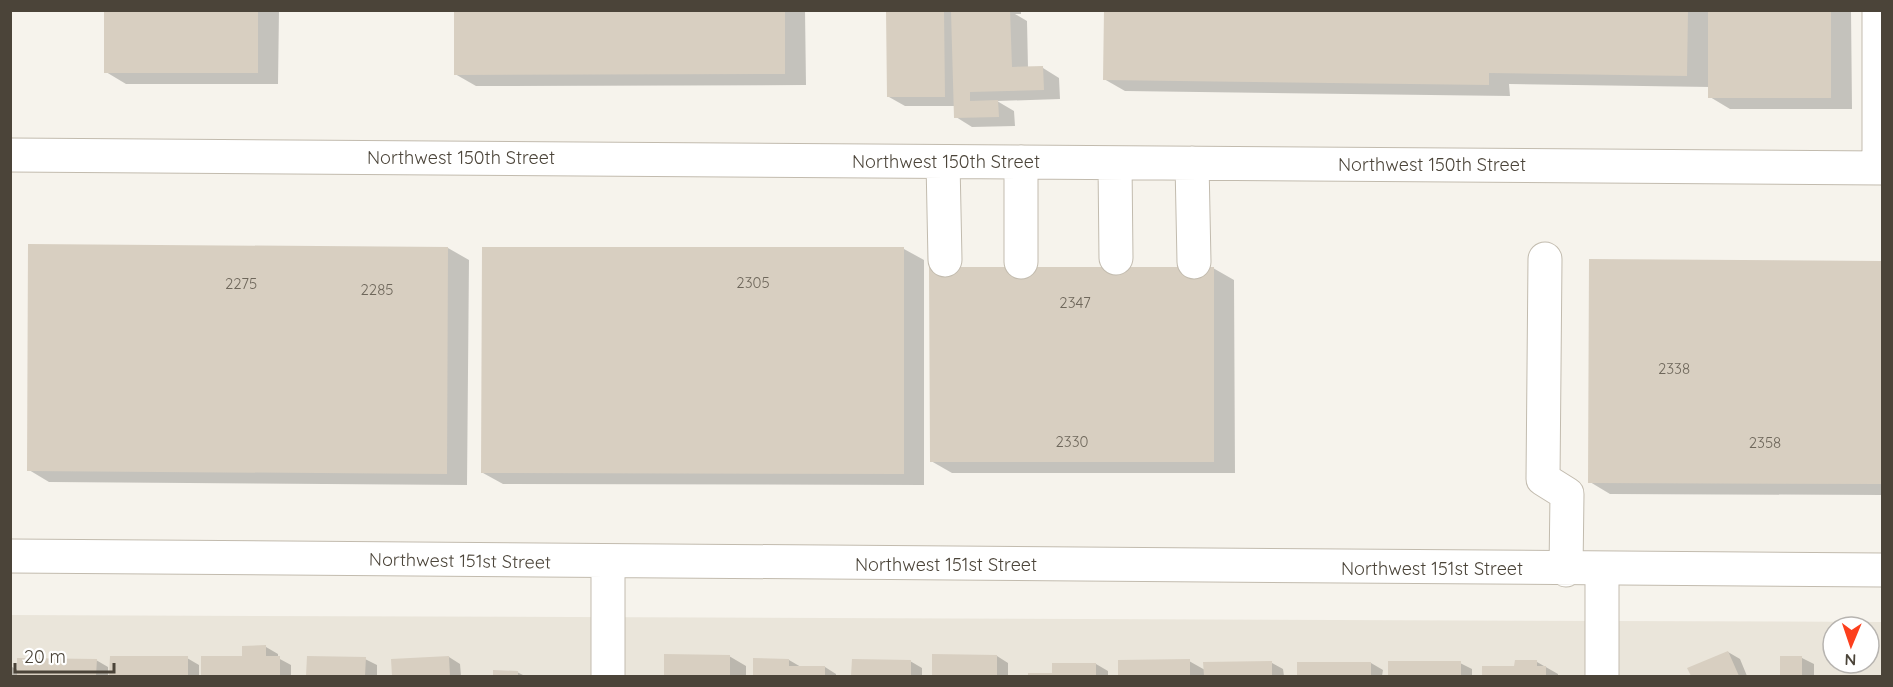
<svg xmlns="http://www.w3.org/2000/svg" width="1893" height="687" font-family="Quicksand,sans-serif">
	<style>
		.residential { fill: #eae5da; fill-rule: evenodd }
		.shadow { fill: #0003 }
		.building { fill: #d8cfc1 }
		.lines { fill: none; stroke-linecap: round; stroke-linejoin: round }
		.minor-casing { stroke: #c2bbae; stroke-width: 35 }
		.minor { stroke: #fff; stroke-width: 33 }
		.labels { text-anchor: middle; stroke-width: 4.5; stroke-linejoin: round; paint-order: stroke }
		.number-label { font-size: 15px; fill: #6e675b }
		.street-label { font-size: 18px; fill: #4b4439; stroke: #fff }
	</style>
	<rect width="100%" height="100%" fill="#f6f3ec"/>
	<path class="residential" d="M11 615 1882 622V676H11ZM1833 627H1869V663H1833Z"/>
	<path class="shadow" d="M105 10H279L278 84H126L106 72Z
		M455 10H805L806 85 476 86 455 74Z
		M887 10H1021V14H1015L1027 21 1028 68H1043L1059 78 1060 99 997 101 1014 111 1015 126 972 127 956 117 955 106H905L889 97Z
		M1105 10H1851L1852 109H1730L1710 97V87L1509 84 1510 96 1125 91 1104 79Z
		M30 246 448 248 469 260 467 485 49 482 29 470Z
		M904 249 924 260V485L503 484 483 473Z
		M1590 261 1882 262V495L1610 494 1590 482Z
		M1213 268 1234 280 1235 473H952L931 461Z
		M266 647 278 654V658L291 665V676H203V657H244Z
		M1728 652 1740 659 1747 676H1692L1689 669Z
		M666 656H729L746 666V676H666Z
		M933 656H997L1008 663V676H933Z
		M111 657 187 658 199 665V676H111Z
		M449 657 460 664 461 676H394L393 660Z
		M1782 657 1802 658 1814 664V676H1781Z
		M308 658 365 659 377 665V676H308Z
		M96 660 108 667V676H10V666L18 670Z
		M754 660H789L801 667H825L836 674V676H754Z
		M853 660 910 661 922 668V676H853Z
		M1119 661H1189L1205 670 1272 663 1283 669 1284 676H1119Z
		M1537 662 1558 674V676H1484V668H1516Z
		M1371 663 1383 670 1382 676H1298L1299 664Z
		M1389 663H1460L1472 669V676H1389Z
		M1054 664H1096L1108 671V676H1029V675H1054Z
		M494 672H517L525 676H494Z"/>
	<path class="building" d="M104 10H258V73H104Z
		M454 10H785V74L454 75Z
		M886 10H944L945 97H887Z
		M1010 10 1012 67 1043 66 1044 90 970 92V101L998 100 999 117 954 118 951 11Z
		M1104 10H1688L1687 76 1489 73V85L1103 80Z
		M1708 10H1831V98H1708Z
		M28 244 448 247 447 474 27 471Z
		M482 247H904V474L481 473Z
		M1589 259 1882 261V484L1588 483Z
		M929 267H1214V462H930Z
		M266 645V656H280V676H201V656H242V646Z
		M1728 651 1739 676H1691L1687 668Z
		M664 654 730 655V676H664Z
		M932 654 997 655V676H932Z
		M110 656H188V676H109Z
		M307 656 366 657 365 676H306Z
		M449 656 450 676H392L391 659Z
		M1780 656H1802V676H1780Z
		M17 658 97 659 96 676H17Z
		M753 658 789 659V666H825V676H753Z
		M852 659 911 660V676H851Z
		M1190 659V676H1118V660Z
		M1515 660H1537V666H1546V676H1482V666H1514Z
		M1272 661V676H1204L1203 662Z
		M1388 661H1461V676H1388Z
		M1297 662H1371V676H1297Z
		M1052 663H1096V676H1028V673H1052Z
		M493 670 518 671V676H493Z"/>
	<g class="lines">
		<defs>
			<path id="minor" d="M10 155 1882 168
				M943 162 945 260
				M1021 162V262
				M1115 163 1116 258
				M1192 163 1194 262
				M1879 168V10
				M1545 259 1543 479 1567 494 1566 570
				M10 556C634 563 1258 570 1882 570
				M608 676V563
				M1602 676V570"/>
		</defs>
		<use href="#minor" class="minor-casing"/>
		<use href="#minor" class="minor"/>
	</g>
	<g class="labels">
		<g class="number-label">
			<text x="753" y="288">2305</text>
			<text x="241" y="289">2275</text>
			<text x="377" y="295">2285</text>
			<text x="1075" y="308">2347</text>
			<text x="1674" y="374">2338</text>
			<text x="1072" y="447">2330</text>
			<text x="1765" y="448">2358</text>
		</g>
		<g class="street-label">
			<text x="461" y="164">Northwest 150th Street</text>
			<text x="946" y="168">Northwest 150th Street</text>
			<text x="1432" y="171">Northwest 150th Street</text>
			<text transform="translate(460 561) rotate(1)" y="6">Northwest 151st Street</text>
			<text x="946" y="571">Northwest 151st Street</text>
			<text x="1432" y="575">Northwest 151st Street</text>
		</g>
	</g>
	<rect width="1893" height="687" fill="none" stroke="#4b4439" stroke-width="24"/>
	<g transform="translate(1851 645) rotate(182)"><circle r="28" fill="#ffffff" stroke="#b7b4b0" stroke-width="1.5"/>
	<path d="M0-4.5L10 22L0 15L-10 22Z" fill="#fc3f1d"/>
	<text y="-9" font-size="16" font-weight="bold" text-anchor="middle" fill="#4b4439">N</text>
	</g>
	<path d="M15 663v9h99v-9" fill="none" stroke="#4b4439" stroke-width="3"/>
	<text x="24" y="663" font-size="18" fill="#4b4439" stroke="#ffffff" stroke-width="4.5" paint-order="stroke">20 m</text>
</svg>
